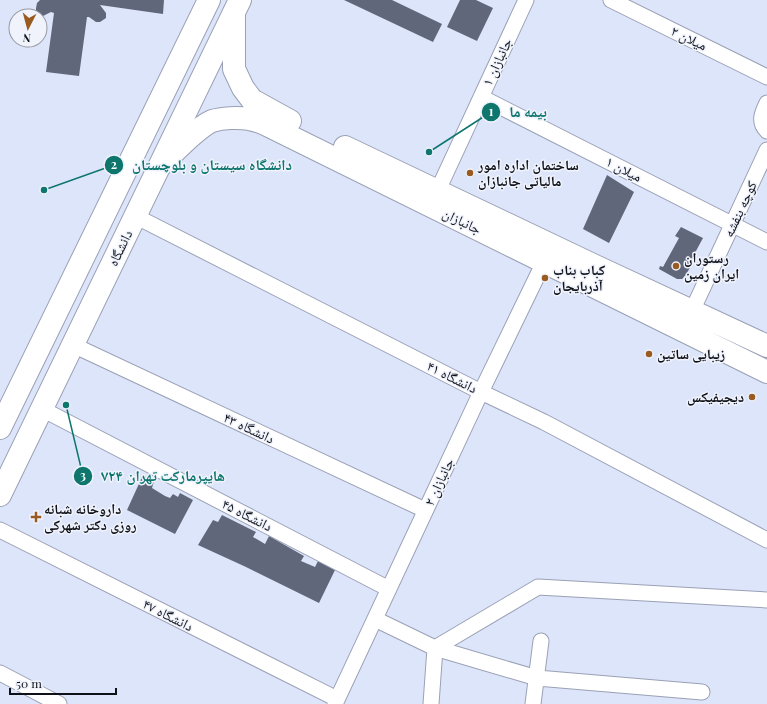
<svg xmlns="http://www.w3.org/2000/svg" width="767" height="704" font-family="'Playfair Display','Noto Naskh Arabic',serif">
	<style>
		.building { fill: #60677a }
		.lines { fill: none; stroke-linecap: round; stroke-linejoin: round }
		.minor-casing { stroke: #9aa1b5; stroke-width: 17 }
		.secondary-casing { stroke: #9aa1b5; stroke-width: 24 }
		.primary-casing { stroke: #9aa1b5; stroke-width: 24 }
		.minor { stroke: #fff; stroke-width: 15 }
		.secondary { stroke: #fff; stroke-width: 22 }
		.primary { stroke: #fff; stroke-width: 22 }
		.poi-dot { fill: #995b20; stroke: #f0f3fc; stroke-width: 1.5 }
		.labels { text-anchor: middle; stroke-width: 3; stroke-linejoin: round; paint-order: stroke }
		.street-label { font-size: 14px; fill: #0e1118; stroke: #f0f3fc }
		.poi-label { font-size: 14px; font-weight: bold; fill: #0e1118; stroke: #f0f3fc; text-anchor: start }
		.leader { fill: none; stroke: #0f766e; stroke-width: 1.5 }
		.callout-dot { fill: #0f766e; stroke: #f0f3fc; stroke-width: 1.5 }
		.mark-label { font-size: 12px; text-anchor: middle; font-weight: bold; fill: #fff }
		.callout-label { font-size: 15px; text-anchor: middle; font-weight: bold; fill: #0f766e; stroke: #f0f3fc; stroke-width: 3; stroke-linejoin: round; paint-order: stroke }
	</style>
	<rect width="100%" height="100%" fill="#dde5fb"/>
	<path class="building" d="M40 0H164L163 14 100 5 106 13V18L100 22H96L89 17H87L79 76 46 72 54 13 51 12 43 16 39 15 36 11V8L37 3Z
		M344 0H392L442 24 433 42Z
		M460 0H476L493 8 477 41 447 27Z
		M607 175 634 192 609 243 583 229Z
		M681 227 703 238 689 264 691 266 685 276 682 279H677L659 269 660 266 663 267 679 238 675 236Z
		M143 475 154 481 152 488 165 496 170 498 173 494 178 497 180 493 193 500 175 534 127 510Z
		M222 515 256 532 253 537 260 541 265 544 269 536 304 556 301 561 315 567 318 561 335 570 319 603 246 567 198 545 213 520 218 522Z"/>
	<g class="lines">
		<defs>
			<path id="minor" d="M611 0 767 77
				M481 97 767 242
				M767 103C762 113 758 122 767 131
				M438 190 526 0
				M135 216 481 392 544 422 767 540
				M692 311 767 150
				M73 345 425 510
				M42 409 389 589
				M0 530 337 699
				M375 619 435 648 537 678 702 692
				M435 648 538 587 767 600
				M0 673 59 704
				M335 704 481 392 544 262
				M431 704 435 648
				M533 704 541 641"/>
			<path id="secondary" d="M234 13V69L243 88 252 100 290 121
				M345 147 593 265 767 346
				M161 165C173 153 198 127 212 121 222 118 238 117 249 119 256 120 263 123 269 126L767 372"/>
			<path id="primary" d="M0 428 209 0
				M0 495 240 0"/>
		</defs>
		<use href="#minor" class="minor-casing"/>
		<use href="#secondary" class="secondary-casing"/>
		<use href="#primary" class="primary-casing"/>
		<use href="#minor" class="minor"/>
		<use href="#secondary" class="secondary"/>
		<use href="#primary" class="primary"/>
	</g>
	<g class="poi-dot">
		<circle cx="470" cy="173" r="4"/>
		<circle cx="676" cy="266" r="4"/>
		<circle cx="545" cy="278" r="4"/>
		<circle cx="649" cy="354" r="4"/>
		<circle cx="752" cy="397" r="4"/>
		<path d="M34 511h4v4h4v4h-4v4h-4v-4h-4v-4h4z"/>
	</g>
	<g class="labels">
		<g class="street-label">
			<text transform="translate(689 38) rotate(26)" y="5">میلان ۲</text>
			<text transform="translate(497 62) rotate(-65)" y="5">جانبازان ۱</text>
			<text transform="translate(624 169) rotate(27)" y="5">میلان ۱</text>
			<text transform="translate(740 209) rotate(-65)" y="5">کوچه بنفشه</text>
			<text transform="translate(462 221) rotate(26)" y="5">جانبازان</text>
			<text transform="translate(120 248) rotate(-64)" y="5">دانشگاه</text>
			<text transform="translate(452 377) rotate(27)" y="5">دانشگاه ۴۱</text>
			<text transform="translate(249 428) rotate(25)" y="5">دانشگاه ۴۳</text>
			<text transform="translate(439 482) rotate(-65)" y="5">جانبازان ۲</text>
			<text transform="translate(247 515) rotate(27)" y="5">دانشگاه ۴۵</text>
			<text transform="translate(168 615) rotate(27)" y="5">دانشگاه ۴۷</text>
		</g>
		<g class="poi-label">
			<text x="478" y="170">ساختمان اداره امور<tspan x="478" dy="16">مالیاتی جانبازان</tspan></text>
			<text x="684" y="263">رستوران<tspan x="684" dy="16">ایران زمین</tspan></text>
			<text x="553" y="275">کباب بناب<tspan x="553" dy="16">آذربایجان</tspan></text>
			<text x="657" y="359">زیبایی ساتین</text>
			<text x="744" y="402" text-anchor="end">دیجیفیکس</text>
			<text x="44" y="514">داروخانه شبانه<tspan x="44" dy="16">روزی دکتر شهرکی</tspan></text>
		</g>
	</g>
	<path class="leader" d="M429 152L491 112M44 190L114 165M66 405L83 476"/>
	<g class="callout-dot">
		<circle cx="429" cy="152" r="4"/>
		<circle cx="44" cy="190" r="4"/>
		<circle cx="66" cy="405" r="4"/>
		<circle cx="491" cy="112" r="10"/>
		<circle cx="114" cy="165" r="10"/>
		<circle cx="83" cy="476" r="10"/>
	</g>
	<g class="mark-label">
		<text x="491" y="116">1</text>
		<text x="114" y="169">2</text>
		<text x="83" y="480">3</text>
	</g>
	<g class="callout-label">
		<text x="528" y="117">بیمه ما</text>
		<text x="212" y="170">دانشگاه سیستان و بلوچستان</text>
		<text x="163" y="481">هایپرمارکت تهران ۷۲۴</text>
	</g>
	<g transform="translate(28 28) rotate(186)"><circle r="19" fill="#f0f3fc" stroke="#9699a1"/>
	<path d="M0-3L7 15L0 10L-7 15Z" fill="#995b20"/>
	<text y="-6" font-size="11" font-weight="bold" text-anchor="middle" fill="#0e1118">N</text>
	</g>
	<path d="M10 688v6h106v-6" fill="none" stroke="#0e1118" stroke-width="2"/>
	<text x="16" y="688" font-size="12" fill="#0e1118" stroke="#f0f3fc" stroke-width="3" paint-order="stroke">50 m</text>
</svg>
